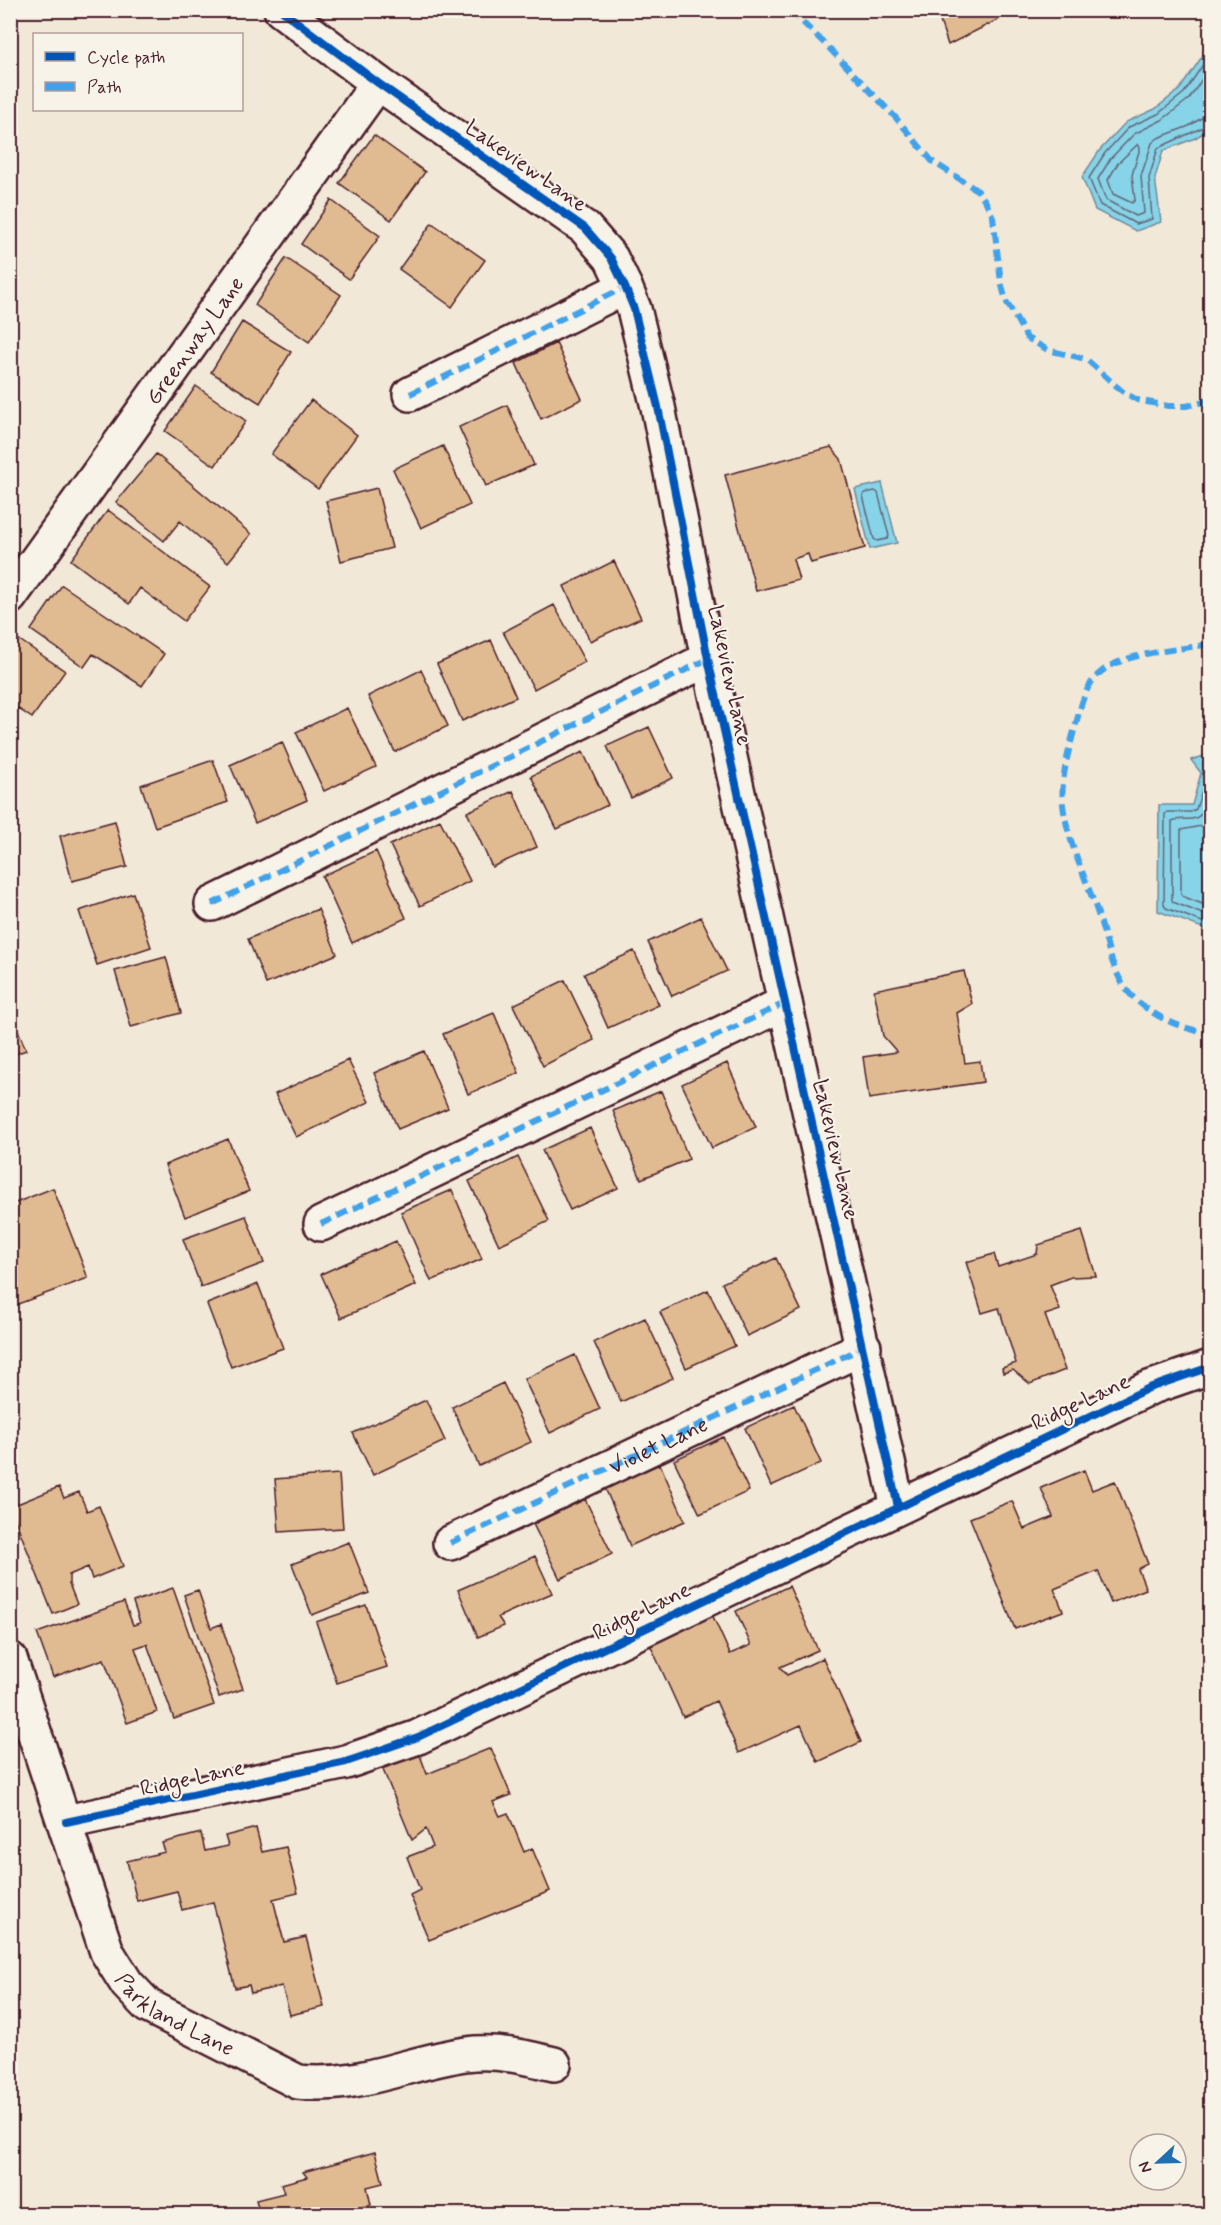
<svg xmlns="http://www.w3.org/2000/svg" width="1221" height="2225" font-family="Mynerve,sans-serif">
	<style>
		.water { fill: #87d3e8; stroke: #6f8b9c; stroke-width: 1.5 }
		.lines { fill: none; stroke-linecap: round; stroke-linejoin: round }
		.shore { stroke: #626777; stroke-width: 1.5 }
		.building { fill: #e0ba91; stroke: #4a1f2b; stroke-width: 1.5 }
		.minor-casing { stroke: #4a1f2b; stroke-width: 38 }
		.minor { stroke: #f7f3e8; stroke-width: 33 }
		.quiet { stroke: #40a2eb; stroke-width: 6; stroke-dasharray: 12 6; stroke-linecap: butt }
		.cycleway-casing { stroke: #f7f3e8; stroke-width: 11 }
		.cycleway { stroke: #0057b8; stroke-width: 8 }
		.labels { text-anchor: middle; stroke-width: 4.5; stroke-linejoin: round; paint-order: stroke }
		.street-label { font-size: 22px; fill: #4a1f2b; stroke: #f7f3e8 }
	</style>
	<rect width="100%" height="100%" fill="#f2e8d7"/>
	<filter id="ink" filterUnits="userSpaceOnUse"><feTurbulence type="fractalNoise" baseFrequency=".0167" numOctaves="2"/><feDisplacementMap in="SourceGraphic" scale="12" xChannelSelector="R" yChannelSelector="G"/><feConvolveMatrix kernelMatrix="1 2 1 2 8 2 1 2 1" color-interpolation-filters="sRGB"/></filter>
	<g filter="url(#ink)">
		<path class="water" d="M1210 45V129L1195 138 1163 151 1155 178 1161 222 1136 231 1095 210 1082 177 1100 150 1126 122 1155 109 1180 89Z
			M882 483 897 543 870 549 855 489Z
			M1210 754V931L1158 911 1159 805H1192L1201 773 1191 760Z"/>
		<g class="lines">
			<path class="shore" d="M1210 54 1184 93 1158 114 1129 127 1105 153 1089 178 1100 205 1136 224 1152 219 1149 178 1158 148 1210 124
				M1210 67 1189 99 1162 120 1134 134 1111 158 1098 179 1106 200 1136 216 1144 213 1141 176 1152 143 1158 138 1189 126 1203 117 1210 116
				M1138 144 1140 148 1132 175 1135 200 1132 203 1113 194 1108 180 1118 163Z
				M875 491 878 493 889 536 887 539 877 541 874 539 863 496 865 493Z
				M1210 760 1203 764 1207 775 1196 809 1191 812H1167L1165 814 1164 905 1166 908 1210 925
				M1210 788C1207 800 1206 818 1191 819 1184 820 1178 818 1172 821V900L1173 902 1210 917
				M1210 817 1201 826 1181 830V893L1182 896 1210 907"/>
		</g>
		<path class="building" d="M921 10H1017L948 45 937 12 925 17Z
			M374 135 425 172 391 220 339 183Z
			M331 200 380 236 349 279 301 244Z
			M432 223 485 260 452 307 399 269Z
			M286 258 341 295 309 342 255 305Z
			M242 322 291 352 260 403 211 372Z
			M556 343 582 399 541 419 516 363Z
			M196 386 246 421 215 466 165 431Z
			M311 400 357 435 318 489 271 454Z
			M507 405 534 465 486 486 459 427Z
			M443 446 470 505 421 528 393 469Z
			M831 447 841 459 865 548 811 563 808 554 793 559 799 580 756 591 725 475Z
			M156 454 251 534 228 562 180 521 164 541 116 502Z
			M377 488 392 548 341 561 326 501Z
			M108 510 210 587 184 621 140 588 129 604 71 560Z
			M614 561 641 618 590 641 564 586Z
			M62 585 164 654 142 686 93 654 84 667 31 630Z
			M554 605 585 662 534 689 503 632Z
			M15 637 65 671 32 718 10 703V643Z
			M491 640 516 697 462 721 437 664Z
			M421 670 448 726 395 752 368 696Z
			M347 708 376 767 324 791 296 732Z
			M649 727 673 778 631 798 607 746Z
			M282 742 307 800 255 823 230 765Z
			M583 752 608 805 557 829 531 776Z
			M213 760 228 802 155 827 141 785Z
			M513 791 537 847 492 867 467 812Z
			M440 820 470 881 420 906 390 845Z
			M115 821 127 867 72 881 60 836Z
			M376 851 406 918 352 943 322 876Z
			M133 893 151 947 97 965 79 911Z
			M318 909 337 954 266 984 248 939Z
			M701 917 727 971 672 996 648 942Z
			M634 951 659 1005 608 1028 584 974Z
			M166 957 181 1013 131 1027 115 971Z
			M964 971 972 1004 957 1013 965 1063 980 1061 983 1082 869 1099 863 1057 897 1052 883 1036 874 990Z
			M565 980 594 1040 543 1066 513 1005Z
			M10 1010 26 1050 10 1056Z
			M494 1013 519 1073 468 1094 443 1034Z
			M424 1051 448 1108 398 1129 374 1073Z
			M348 1060 369 1102 296 1137 275 1094Z
			M727 1063 756 1127 712 1148 682 1084Z
			M661 1091 689 1159 641 1179 613 1111Z
			M590 1128 618 1188 570 1210 542 1150Z
			M228 1139 249 1191 185 1217 165 1165Z
			M518 1157 549 1221 499 1245 469 1181Z
			M53 1188 88 1278 10 1307V1205Z
			M452 1190 482 1259 431 1281 401 1212Z
			M246 1216 264 1263 201 1287 183 1239Z
			M1082 1231 1096 1276 1071 1277 1050 1285 1060 1310 1045 1315 1065 1370 1030 1384 1013 1370 1003 1373 1002 1368 1016 1363 999 1308 982 1313 966 1262 994 1254 998 1267 1037 1254 1038 1245Z
			M396 1241 416 1285 341 1318 321 1274Z
			M776 1258 801 1310 747 1336 722 1283Z
			M258 1284 283 1348 231 1367 207 1304Z
			M708 1290 735 1346 686 1368 660 1312Z
			M645 1318 673 1378 621 1402 594 1342Z
			M575 1355 600 1409 550 1433 524 1379Z
			M503 1383 531 1442 479 1466 452 1407Z
			M426 1400 445 1441 373 1475 353 1433Z
			M794 1405 821 1463 771 1486 745 1428Z
			M723 1437 749 1491 700 1514 674 1460Z
			M660 1464 685 1521 630 1546 605 1488Z
			M1084 1470 1092 1490 1115 1481 1148 1564 1138 1569 1146 1589 1111 1603 1098 1571 1054 1589 1063 1611 1015 1629 970 1518 1012 1501 1024 1529 1053 1517 1041 1488Z
			M339 1474 343 1528 279 1532 275 1479Z
			M59 1487 64 1498 79 1492 87 1511 99 1506 123 1566 92 1579 88 1567 69 1575V1584L77 1604 53 1614 10 1507Z
			M585 1499 612 1554 560 1579 533 1524Z
			M349 1542 369 1593 312 1615 292 1564Z
			M535 1556 552 1593 498 1617 504 1626 478 1637 458 1590Z
			M789 1586 818 1650 780 1667 787 1675 823 1658 861 1742 818 1762 801 1725 739 1753 716 1701 683 1717 648 1640 711 1612 730 1654 751 1645 736 1611Z
			M173 1588 214 1705 174 1719 147 1644 135 1648 157 1712 127 1723 104 1659 53 1677 37 1633 124 1602 133 1625 140 1623 133 1602Z
			M198 1590 211 1628 221 1624 243 1689 219 1697 184 1595Z
			M366 1605 387 1667 337 1683 316 1622Z
			M491 1748 511 1795 493 1802 500 1816 508 1813 524 1852 532 1848 550 1891 429 1940 410 1895 420 1890 407 1857 433 1847 426 1829 412 1840 381 1765 418 1750 427 1774Z
			M256 1828 262 1852 286 1847 298 1893 273 1899 284 1942 306 1937 324 2007 290 2015 282 1986 251 1993 249 1985 235 1988 213 1902 182 1910 177 1891 137 1901 127 1861 165 1852 162 1843 201 1833 205 1851 228 1846 225 1836Z
			M375 2152 383 2183 367 2187 371 2205 348 2211 349 2214H260L256 2200 284 2193 281 2184 307 2177 303 2172Z"/>
		<g class="lines">
			<defs>
				<g id="minor">
					<path d="M281 10 378 83 585 228 611 258 625 287 634 309 658 407 708 659 898 1507"/>
					<path d="M410 394 625 287"/>
					<path id="s1" d="M10 597 378 83"/>
					<path d="M212 904 708 659"/>
					<path d="M321 1224 785 1003"/>
					<path id="s2" d="M450 1543 864 1347"/>
					<path id="s3" d="M10 1659 107 1952 127 1984 148 2006 298 2082C359 2089 408 2062 466 2054 496 2050 525 2057 554 2064"/>
					<path d="M66 1822 346 1762 418 1737 1149 1388 1210 1367"/>
				</g>
			</defs>
			<use href="#minor" class="minor-casing"/>
			<use href="#minor" class="minor"/>
			<path class="quiet" d="M790 10 827 46 896 118 932 161 978 191 986 202 993 217 1001 282 1006 301 1027 338 1048 350 1086 359 1122 391 1137 400 1168 406H1186L1204 402 1210 397
				M410 394 625 287
				M1210 644C1180 650 1125 652 1101 672 1086 684 1082 702 1077 720 1070 746 1060 778 1063 805 1068 843 1086 878 1098 914 1107 940 1111 972 1130 994 1151 1016 1180 1029 1210 1033
				M212 904 708 659
				M321 1224 785 1003
				M450 1543 864 1347"/>
			<defs>
				<path id="cycleway" d="M281 10 378 83 585 228 611 258 625 287 634 309 658 407 708 659 898 1507
					M66 1822 346 1762 418 1737 1149 1388 1210 1367"/>
			</defs>
			<use href="#cycleway" class="cycleway-casing"/>
			<use href="#cycleway" class="cycleway"/>
		</g>
	</g>
	<g class="labels">
		<g class="street-label">
			<text transform="translate(527 165) rotate(35)" y="8">Lakeview Lane</text>
			<text dy="8" stroke="none"><textPath href="#s1" startOffset="316">Greenway Lane</textPath></text>
			<text transform="translate(731 675) rotate(78)" y="8">Lakeview Lane</text>
			<text transform="translate(837 1149) rotate(77)" y="8">Lakeview Lane</text>
			<text transform="translate(1080 1401) rotate(-25)" y="8">Ridge Lane</text>
			<text dy="8" stroke="none"><textPath href="#s2" startOffset="230">Violet Lane</textPath></text>
			<text transform="translate(641 1610) rotate(-26)" y="8">Ridge Lane</text>
			<text transform="translate(192 1777) rotate(-12)" y="8">Ridge Lane</text>
			<text dy="8" stroke="none"><textPath href="#s3" startOffset="404">Parkland Lane</textPath></text>
		</g>
	</g>
	<rect width="1221" height="2225" fill="none" stroke="#f7f3e8" stroke-width="36"/>
	<rect x="18" y="18" width="1185" height="2189" fill="none" stroke="#4a1f2b" stroke-width="2" filter="url(#ink)"/>
	<rect x="33" y="33" width="210" height="78" fill="#f7f3e8" stroke="#b29e9c" stroke-width="1.5"/>
	<rect x="45" y="52" width="30" height="9" fill="#0057b8" stroke="#b29e9c" stroke-width="1.5"/>
	<text x="87" y="63" font-size="18" fill="#4a1f2b">Cycle path</text>
	<rect x="45" y="82" width="30" height="9" fill="#40a2eb" stroke="#b29e9c" stroke-width="1.5"/>
	<text x="87" y="93" font-size="18" fill="#4a1f2b">Path</text>
	<g transform="translate(1158 2162) rotate(248)"><circle r="28" fill="#f7f3e8" stroke="#b29e9c" stroke-width="1.5"/>
	<path d="M0-4.5L10 22L0 15L-10 22Z" fill="#1f6fb2"/>
	<text y="-9" font-size="16" font-weight="bold" text-anchor="middle" fill="#4a1f2b">N</text>
	</g>
</svg>
